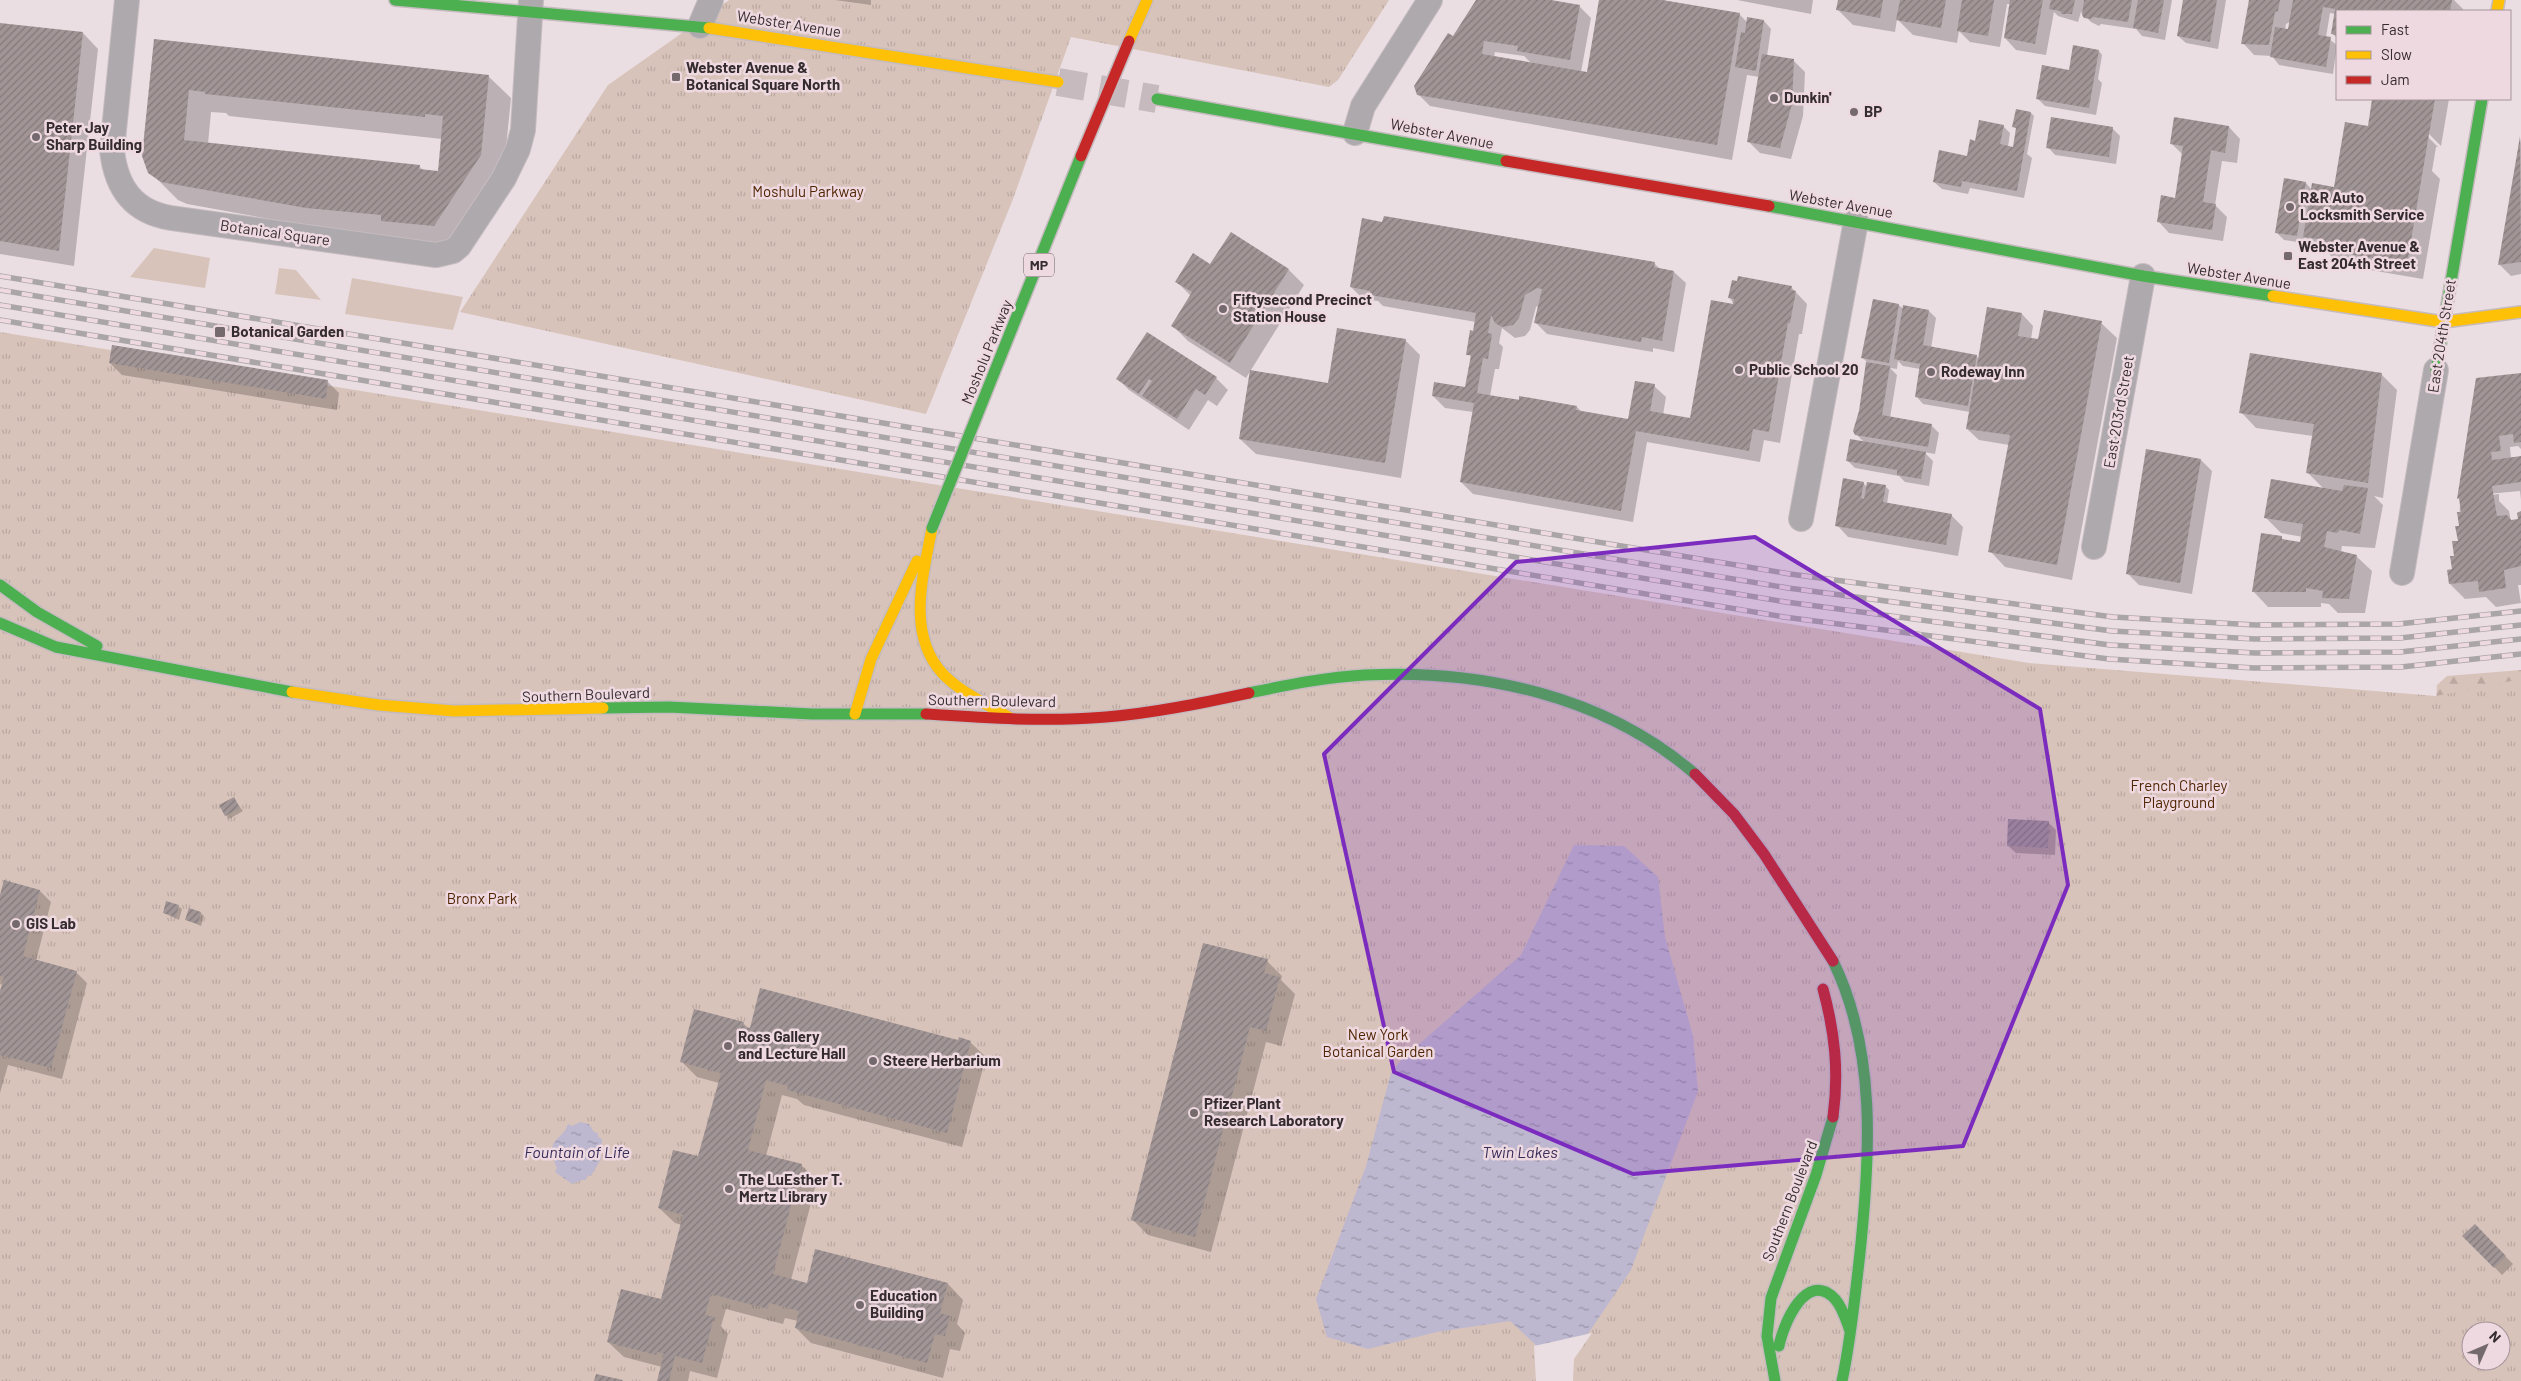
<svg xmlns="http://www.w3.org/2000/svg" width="2521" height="1381" font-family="Barlow,sans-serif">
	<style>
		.green { fill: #d8c3ba }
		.forest { fill: url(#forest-firs) }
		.park { fill: url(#park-tufts); fill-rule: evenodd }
		.water { fill: url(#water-ripples) }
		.pier { fill: #eadee2 }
		.shadow { fill: #0003; fill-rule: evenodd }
		.building { fill: url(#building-hatch); fill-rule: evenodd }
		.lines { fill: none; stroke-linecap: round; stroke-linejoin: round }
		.secondary-tunnel { stroke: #c6babe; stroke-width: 28; stroke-dasharray: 28 14; stroke-linecap: butt }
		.street-casing { stroke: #c5bbbf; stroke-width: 26 }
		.fast-casing { stroke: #c5bbbf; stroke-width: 14 }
		.slow-casing { stroke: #c5bbbf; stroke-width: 14 }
		.jam-casing { stroke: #c5bbbf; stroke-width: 14 }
		.street { stroke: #ada9ac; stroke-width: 24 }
		.fast { stroke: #4caf50; stroke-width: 11 }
		.slow { stroke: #ffc107; stroke-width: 11 }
		.jam { stroke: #c62828; stroke-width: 11 }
		.rail-casing { stroke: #aaa5a7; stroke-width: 5.5 }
		.rail { stroke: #efd9e1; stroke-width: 4; stroke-dasharray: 11; stroke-linecap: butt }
		.fast-bridge-casing { stroke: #c5bbbf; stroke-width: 14; stroke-linecap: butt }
		.jam-bridge-casing { stroke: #c5bbbf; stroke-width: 14; stroke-linecap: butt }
		.fast-bridge { stroke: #4caf50; stroke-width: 11 }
		.jam-bridge { stroke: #c62828; stroke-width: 11 }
		.marked { fill: #7b2cbf; fill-opacity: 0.2; stroke: #7b2cbf; stroke-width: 4; stroke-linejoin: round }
		.poi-dot { fill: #746a6e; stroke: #efd9e1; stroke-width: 2 }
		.labels { text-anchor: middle; stroke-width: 5; stroke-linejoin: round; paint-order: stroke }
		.shield { fill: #efd9e1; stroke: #6d6065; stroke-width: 1 }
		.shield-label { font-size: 14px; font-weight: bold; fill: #352c30 }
		.street-label { font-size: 15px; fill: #352c30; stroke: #efd9e1 }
		.poi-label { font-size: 15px; font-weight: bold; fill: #352c30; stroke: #efd9e1; text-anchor: start }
		.park-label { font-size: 15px; fill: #4f2501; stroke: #efd9e1 }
		.water-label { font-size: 16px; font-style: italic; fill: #362c59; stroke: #efd9e1 }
	</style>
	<defs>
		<pattern id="forest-firs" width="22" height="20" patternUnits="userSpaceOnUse" patternTransform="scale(1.25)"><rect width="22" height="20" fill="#d8c3ba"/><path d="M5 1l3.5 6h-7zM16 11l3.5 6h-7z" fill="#baa8a0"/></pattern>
		<pattern id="park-tufts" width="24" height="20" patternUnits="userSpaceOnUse" patternTransform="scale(1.25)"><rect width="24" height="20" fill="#d8c3ba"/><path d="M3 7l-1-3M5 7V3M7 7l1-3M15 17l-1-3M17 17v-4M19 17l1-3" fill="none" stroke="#baa8a0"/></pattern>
		<pattern id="water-ripples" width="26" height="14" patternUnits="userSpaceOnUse" patternTransform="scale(1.25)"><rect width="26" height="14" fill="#bdb7cf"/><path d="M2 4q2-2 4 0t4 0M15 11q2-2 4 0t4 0" fill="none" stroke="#9a95a8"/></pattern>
		<pattern id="building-hatch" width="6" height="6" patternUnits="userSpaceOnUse" patternTransform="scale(1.25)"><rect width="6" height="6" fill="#a19596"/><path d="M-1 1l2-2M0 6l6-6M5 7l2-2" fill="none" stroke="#847a7b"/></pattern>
	</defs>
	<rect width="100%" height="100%" fill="#eadee2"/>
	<path class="green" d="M154 248 210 258 205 288 130 277Z
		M279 268 296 270 321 300 275 294Z
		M352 278 463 297 453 330 345 314Z"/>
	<path class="forest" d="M2521 670V748L2435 716 2437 685 2447 676Z"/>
	<path class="park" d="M729 0H1389L1338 80 1329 87 1071 37 1013 199 926 414 460 312 608 85Z
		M0 332 2029 663 2436 696 2521 679V1381H0ZM2471 1331H2501V1361H2471Z"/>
	<path class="water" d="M1574 845 1624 846 1658 877 1665 937 1693 1036 1698 1091 1631 1270 1571 1359 1538 1381 1537 1346 1510 1321 1437 1332 1368 1349 1327 1337 1316 1299 1366 1166 1391 1073 1402 1059 1521 955Z
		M580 1122 589 1124 594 1132 598 1133V1137L602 1139 601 1159 591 1176 588 1175 586 1180H582L572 1184 555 1172 557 1168C543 1138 562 1142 568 1124L572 1126Z"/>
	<path class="pier" d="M1592 1333 1574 1359 1573 1381H1536L1534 1346Z"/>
	<path class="shadow" d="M835 0H871V5Z
		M1478 0H1544L1579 6 1591 18 1581 72 1588 73 1599 0H1662L1739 14 1748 23 1764 21 1771 29 1767 56 1793 60 1805 72 1803 116 1791 159 1760 153 1748 141 1759 77 1747 75 1732 160 1430 106 1418 94ZM1495 52 1524 56 1532 64 1494 57Z
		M1737 0H1813L1811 14Z
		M1839 0H2172L2165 40 2142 36 2136 29 2101 24 2099 26 2091 22 2081 12 2078 22 2058 16 2054 12 2046 55 2016 50 2005 38 2011 4H2007L2000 47 1970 42 1959 31 1957 43 1913 35 1897 19 1895 32 1853 25 1837 9Z
		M2184 0H2226L2218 49 2186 43 2178 36Z
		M2250 0H2454L2463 9V11H2337V38L2332 33 2336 14 2330 13 2326 37 2337 45 2333 74 2279 65 2272 56 2254 55 2243 43ZM2290 22 2289 31 2285 30 2286 24Z
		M0 24 83 33 98 49 74 266 0 254Z
		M155 41 488 76 511 98 503 178 456 248 405 243 399 237 330 230 187 204 178 200 155 177ZM211 112 226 113 229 116 442 139 439 172 424 171 419 166 208 144Z
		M2099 51 2102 55 2098 79 2102 83 2096 115 2045 106 2037 98 2070 71Z
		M2374 99H2449L2441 146 2426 131 2424 133 2438 147H2436L2432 171 2440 179 2423 279 2340 265 2325 250 2326 246 2312 244 2305 237 2304 243 2284 240 2276 232 2306 183 2312 190 2335 188 2369 128Z
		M2031 113 2034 116 2027 154 2032 158 2024 198 1970 188 1968 194 1942 189 1934 182 1968 157 1976 142 2003 126 2010 133 2008 147 2017 149V130L2014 126Z
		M2052 119 2113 129 2120 136 2116 164 2055 155 2048 147Z
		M2175 119 2229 127 2240 139 2237 163 2222 161 2215 205 2227 217 2223 241 2169 233 2158 221 2176 199 2183 155 2171 143Z
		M2521 138V274L2511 276 2499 264Z
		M1231 234 1289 270 1304 285 1246 378 1188 341 1173 326 1191 296 1177 282 1211 266Z
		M1654 263 1661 270 1674 272 1686 283 1674 352 1653 348V352L1547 334 1536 323 1540 305 1536 307 1530 330 1525 336 1515 338 1502 328 1499 343 1503 347 1499 369H1495L1490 396 1577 407 1582 412 1629 420 1654 386 1666 397 1663 415 1691 420 1734 305 1730 298 1791 287 1807 304 1802 334H1799L1780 443 1764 440 1760 462 1647 442 1633 522 1473 494 1461 482 1473 412 1445 408 1433 396 1466 388 1472 358 1468 354 1476 322 1383 306 1378 301 1363 299 1351 287Z
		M1899 305 1904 310 1929 311 1936 318 1931 348 1976 356 1979 359 2022 314 2033 326 2031 339 2039 341 2101 323 2117 338 2072 580 2005 567 1990 551 2009 445 1979 440 1967 429 1970 412 1923 404 1916 396 1920 369 1903 366 1898 361 1897 369 1890 368 1897 375 1890 418 1931 425 1939 433 1935 454 1924 452 1933 461 1929 486 1905 482 1899 476 1855 468 1848 461 1865 443 1856 434 1867 362 1862 357Z
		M1147 334 1216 378 1228 390 1217 406 1208 400 1189 430 1129 390 1118 379Z
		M1405 340 1420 355 1401 478 1256 454 1240 439Z
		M110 363 328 382 339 393 337 410 122 375Z
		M2381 374 2397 390 2383 498 2374 496 2383 505 2375 548 2342 546 2341 552 2356 556 2372 571 2365 613H2338L2329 604 2321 603V607H2268L2253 591 2301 544 2303 537 2281 533 2265 517 2324 489 2308 473 2313 436 2256 428 2241 412Z
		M2521 374V449L2518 446 2510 447 2511 459 2521 457V500L2520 491 2465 496V499L2499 494V501L2509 511 2511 521 2520 520 2521 512V585H2518L2521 603 2496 607 2486 597 2465 599 2450 584 2459 542 2460 500 2458 498Z
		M2201 460 2212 471 2192 594 2139 585 2127 573Z
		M1863 483 1867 487 1885 486 1889 490 1887 504 1951 515 1963 527 1958 556 1848 537 1837 525Z
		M234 799 243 811 229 819 226 815Z
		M2049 823 2056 830 2055 855 2016 853 2008 846Z
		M40 891 51 902 36 961 76 972 87 983 62 1079 8 1065 0 1093V996L3 985 0 984V900Z
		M178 906 182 909 179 920 164 913Z
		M201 913 204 916 201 926 187 920Z
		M1267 961 1282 976 1281 980 1295 994 1281 1046 1266 1042 1211 1252 1148 1235 1133 1220Z
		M743 1023 749 1029 970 1042 986 1057 962 1147 804 1105 797 1099 782 1095 766 1156 801 1165 817 1180 791 1280 807 1284H948L963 1300 957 1324 965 1333 960 1351 950 1349 943 1378 811 1343 796 1328 798 1321 785 1318 783 1324 726 1309 721 1326 728 1334 717 1378 690 1371 688 1381H659L662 1367 624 1357 608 1342 662 1301 682 1225 675 1223 659 1208 699 1158 719 1083 697 1077 682 1062Z
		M2475 1226 2513 1264 2502 1275 2464 1236Z"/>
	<path class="building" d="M1476 0H1551L1580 5 1570 60 1517 51 1518 46 1484 41 1482 54 1587 72 1599 0H1662L1740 13 1717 145 1417 95 1414 86 1448 33 1453 36Z
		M1838 0H1883L1880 18 1836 10Z
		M1900 0H1946L1941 28 1896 20Z
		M1962 0H1994L1988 36 1957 31Z
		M2010 0H2043L2035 44 2004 38Z
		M2051 0H2075L2072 14H2062L2060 11 2049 9Z
		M2084 0H2132L2128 22 2093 17 2091 19 2084 18 2082 15Z
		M2138 0H2164L2158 33 2133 28Z
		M2183 0H2217L2210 42 2177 36Z
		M2249 0H2280L2278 11 2275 12 2269 45 2241 44Z
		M2293 0H2452L2450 11H2337V35L2331 34 2335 9 2323 7 2318 35 2331 37 2326 67 2270 57 2275 27 2288 29Z
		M1747 17 1764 20 1756 71 1735 67 1741 32 1745 33Z
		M0 23 83 32 59 251 0 241Z
		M154 39 489 75 481 155 434 226 381 221V215L306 208 161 182 148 173 142 156ZM189 90 205 92V94L425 117V114L443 116 438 171 419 169 420 165 184 140Z
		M2073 45 2099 50 2089 108 2036 99 2042 65 2069 70Z
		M1762 54 1794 59 1792 104 1780 148 1747 142Z
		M2372 99H2435L2407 264 2324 250 2325 240 2303 237 2312 183 2334 187 2345 122 2368 126Z
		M2016 109 2031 112 2017 191 1962 181 1961 187 1933 182 1939 150 1967 156 1970 139 1975 141 1979 120 2004 125 2000 144 2013 147 2016 128 2012 127Z
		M2051 117 2113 127 2109 157 2046 148Z
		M2174 117 2229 126 2225 153 2211 150 2203 202 2216 204 2212 230 2157 222 2161 195 2175 198 2183 146 2170 144Z
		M2520 136 2521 262 2498 265 2516 160Z
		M2284 178 2306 182 2297 236 2275 233Z
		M1384 216 1655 262 1654 267 1674 271 1662 341 1642 337 1641 342 1534 323 1542 289 1537 288 1525 295 1519 318 1513 325 1502 327 1495 323 1491 315 1488 333 1492 334 1488 359 1483 358 1477 393 1519 400V396L1577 406 1576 410 1628 419 1635 381 1655 384 1650 411 1690 418 1711 300 1733 304 1734 299 1728 298 1732 280 1737 281 1738 276 1792 286 1791 290 1796 291 1790 323H1788L1769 432 1753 429 1749 451 1636 431 1621 511 1460 482 1474 403 1432 396 1434 382 1465 387 1471 355H1466L1470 330 1473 331 1476 313 1370 295V291L1350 287 1362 218 1382 222Z
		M1231 232 1289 269 1230 363 1171 326 1192 292 1175 282 1193 253 1210 264Z
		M1873 299 1899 304 1889 363 1861 358Z
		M1903 305 1929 310 1923 345 1977 355 1968 406 1915 397 1920 364 1894 359ZM1943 367 1953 369 1951 377 1942 375Z
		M1987 307 2022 313 2018 336 2038 339 2044 310 2102 321 2057 565 1988 552 2010 435 1966 429Z
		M1337 328 1406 339 1385 463 1239 439 1250 370 1328 383Z
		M1147 332 1217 377 1205 395 1196 389 1177 419 1142 396 1152 381 1149 379 1139 394 1116 379Z
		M112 345 328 380 326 399 109 363Z
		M2250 353 2382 373 2368 483 2306 473 2314 424 2239 413Z
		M1866 362 1890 366 1882 415 1932 424 1928 447 1855 435 1853 431 1859 411Z
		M2521 373V442L2514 443 2513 434 2499 436 2501 451 2491 452 2492 460 2521 456V482L2492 486 2497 516 2507 515 2511 520 2518 519 2517 513 2521 511V566L2504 570 2506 588 2479 592 2478 581 2449 584 2447 570 2452 569 2450 556H2454L2452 541H2458L2455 526H2459L2457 512H2461L2459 498 2457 499 2476 378Z
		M1850 439 1926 452 1921 479 1897 475V470L1846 461Z
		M2146 449 2201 459 2180 583 2126 574Z
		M1843 478 1864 482 1861 498 1864 499 1867 482 1886 485 1883 502 1952 514 1946 545 1835 526Z
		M2271 479 2342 491 2344 485 2368 488 2360 534 2340 530 2337 533 2327 531 2324 547 2357 555 2349 599 2322 598 2323 591 2306 588V592H2252L2261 533 2282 536V539L2300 542 2303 524 2264 518Z
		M234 797 240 808 225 816 219 805Z
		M2008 819 2049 821 2048 848 2007 846Z
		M4 880 40 890 23 956 77 971 51 1068 0 1055V991L4 977 0 976V895Z
		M166 901 179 905 176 917 163 913Z
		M189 908 201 912 198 924 185 920Z
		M1203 943 1268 959 1264 973 1280 977 1266 1031 1250 1027 1195 1237 1131 1220Z
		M760 988 958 1040 959 1037 971 1041 947 1133 787 1090 788 1086 766 1080 748 1150 802 1164 773 1274 807 1283 815 1249 948 1283 940 1313 950 1316 945 1336 935 1334 927 1363 795 1328 799 1311 769 1303 768 1309 711 1294 705 1315 714 1317 702 1363 675 1356 669 1381H657L664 1354 657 1352 656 1355 607 1342 621 1289 661 1299 683 1215 658 1208 660 1201 673 1150 698 1156 721 1073 680 1062 694 1009 744 1022 743 1026 750 1028Z
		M2475 1224 2506 1256 2494 1268 2462 1236Z
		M596 1374 623 1380 622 1381H594Z"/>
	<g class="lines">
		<path class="secondary-tunnel" d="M1058 82 1157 99"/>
		<defs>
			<path id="street" d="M127 0 112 150C116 188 134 212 171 218L436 255 453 251 459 246 504 178 518 149 523 130 531 0
				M700 26 711 0
				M1355 133 1363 106 1430 0
				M1801 519 1856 221
				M2094 547 2143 276
				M2402 573 2436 370"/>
			<path id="fast" d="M395 0 709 28
				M1157 99 1506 161
				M1769 206 2143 276 2273 296
				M2436 370 2482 99
				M994 373 1081 156
				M0 585 37 612 97 646
				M0 623 56 647 292 692
				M1249 693C1288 685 1326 677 1365 675 1482 669 1605 696 1695 774
				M603 708 669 707 812 714H926
				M1833 961C1877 1051 1870 1157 1860 1253 1855 1296 1851 1339 1842 1381
				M1779 1346C1783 1325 1806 1269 1835 1299 1843 1308 1846 1320 1850 1331
				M1775 1381 1767 1336 1771 1298 1816 1175 1833 1117"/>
			<path id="slow" d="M2497 11 2499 0
				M709 28 1058 82
				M1129 41 1147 0
				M2273 296 2444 322 2521 312
				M932 528C923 576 906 634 943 674 961 693 988 704 1010 718
				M292 692 379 705 454 711 603 708
				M855 714 871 659 917 561"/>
			<path id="jam" d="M1506 161 1769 206
				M926 714C986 718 1045 722 1106 717 1154 713 1202 703 1249 693
				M1695 774 1734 814 1764 854 1833 961
				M1823 989C1835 1033 1839 1072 1833 1117"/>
		</defs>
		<use href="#street" class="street-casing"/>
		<use href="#fast" class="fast-casing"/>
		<use href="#slow" class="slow-casing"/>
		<use href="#jam" class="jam-casing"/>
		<use href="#street" class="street"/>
		<use href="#fast" class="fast"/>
		<use href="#slow" class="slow"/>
		<use href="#jam" class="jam"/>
		<defs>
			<path id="rail" d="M0 276 1790 574 2113 617 2256 625 2398 624 2521 611
				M0 290 1788 588 2112 631 2255 639 2400 638 2521 625
				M0 305 1786 602 2110 645 2255 653 2400 652 2521 639
				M0 320 1784 617 2109 659 2254 668 2401 667 2521 654"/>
		</defs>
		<use href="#rail" class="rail-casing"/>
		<use href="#rail" class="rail"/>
		<defs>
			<path id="fast-bridge" d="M932 528 994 373"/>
			<path id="jam-bridge" d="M1081 156 1129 41"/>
		</defs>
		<use href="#fast-bridge" class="fast-bridge-casing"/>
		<use href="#jam-bridge" class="jam-bridge-casing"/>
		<use href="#fast-bridge" class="fast-bridge"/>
		<use href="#jam-bridge" class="jam-bridge"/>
	</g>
	<path class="marked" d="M1755 537 2040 709 2068 885 1963 1146 1633 1174 1394 1072 1324 754 1516 562Z"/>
	<g class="poi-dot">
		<rect x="671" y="72" width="10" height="10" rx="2.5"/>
		<circle cx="1774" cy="98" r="5"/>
		<circle cx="1854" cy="112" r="5"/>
		<circle cx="36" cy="137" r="5"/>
		<circle cx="2290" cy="207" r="5"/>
		<rect x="2283" y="251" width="10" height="10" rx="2.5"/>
		<circle cx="1223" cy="309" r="5"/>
		<rect x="214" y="326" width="12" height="12" rx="2.5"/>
		<circle cx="1739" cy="370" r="5"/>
		<circle cx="1931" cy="372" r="5"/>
		<circle cx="16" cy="924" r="5"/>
		<circle cx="728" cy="1046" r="5"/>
		<circle cx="873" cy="1061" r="5"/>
		<circle cx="1194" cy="1113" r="5"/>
		<circle cx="729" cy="1189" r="5"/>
		<circle cx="860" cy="1305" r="5"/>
	</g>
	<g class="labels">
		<rect class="shield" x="1024" y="253.5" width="30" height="23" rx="4"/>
		<g class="shield-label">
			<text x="1039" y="270">MP</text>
		</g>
		<g class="street-label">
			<text transform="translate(789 24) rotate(9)" y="5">Webster Avenue</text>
			<text transform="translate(1442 134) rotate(11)" y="5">Webster Avenue</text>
			<text transform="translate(1841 204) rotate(10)" y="5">Webster Avenue</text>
			<text transform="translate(275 233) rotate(8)" y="5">Botanical Square</text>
			<text transform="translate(2239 276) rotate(9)" y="5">Webster Avenue</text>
			<text transform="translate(2442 336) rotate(-81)" y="5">East 204th Street</text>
			<text transform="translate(987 352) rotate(-68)" y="5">Mosholu Parkway</text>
			<text transform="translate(2119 412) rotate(-80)" y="5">East 203rd Street</text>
			<text transform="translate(586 695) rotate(-2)" y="5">Southern Boulevard</text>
			<text transform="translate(992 701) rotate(1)" y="5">Southern Boulevard</text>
			<text transform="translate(1790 1201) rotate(-69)" y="5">Southern Boulevard</text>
		</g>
		<g class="poi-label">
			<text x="686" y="73">Webster Avenue &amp;<tspan x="686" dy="17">Botanical Square North</tspan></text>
			<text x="1784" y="103">Dunkin'</text>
			<text x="1864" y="117">BP</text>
			<text x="46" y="133">Peter Jay<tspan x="46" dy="17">Sharp Building</tspan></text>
			<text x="2300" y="203">R&amp;R Auto<tspan x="2300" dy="17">Locksmith Service</tspan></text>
			<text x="2298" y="252">Webster Avenue &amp;<tspan x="2298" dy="17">East 204th Street</tspan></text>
			<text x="1233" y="305">Fiftysecond Precinct<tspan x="1233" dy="17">Station House</tspan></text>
			<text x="231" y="337">Botanical Garden</text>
			<text x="1749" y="375">Public School 20</text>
			<text x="1941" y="377">Rodeway Inn</text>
			<text x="26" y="929">GIS Lab</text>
			<text x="738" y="1042">Ross Gallery<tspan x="738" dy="17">and Lecture Hall</tspan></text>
			<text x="883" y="1066">Steere Herbarium</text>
			<text x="1204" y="1109">Pfizer Plant<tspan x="1204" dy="17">Research Laboratory</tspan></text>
			<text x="739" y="1185">The LuEsther T.<tspan x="739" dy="17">Mertz Library</tspan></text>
			<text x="870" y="1301">Education<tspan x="870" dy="17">Building</tspan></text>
		</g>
		<g class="park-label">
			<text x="808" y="197">Moshulu Parkway</text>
			<text x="2179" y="791">French Charley<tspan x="2179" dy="17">Playground</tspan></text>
			<text x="482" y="904">Bronx Park</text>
			<text x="1378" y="1040">New York<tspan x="1378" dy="17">Botanical Garden</tspan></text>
		</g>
		<g class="water-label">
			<text x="577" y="1158">Fountain of Life</text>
			<text x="1520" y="1158">Twin Lakes</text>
		</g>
	</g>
	<rect x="2336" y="10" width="175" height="90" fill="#efd9e1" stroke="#a5949a"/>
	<rect x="2346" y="26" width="25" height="8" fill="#4caf50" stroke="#a5949a"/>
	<text x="2381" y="35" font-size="15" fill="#352c30">Fast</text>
	<rect x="2346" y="51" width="25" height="8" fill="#ffc107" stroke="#a5949a"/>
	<text x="2381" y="60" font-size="15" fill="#352c30">Slow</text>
	<rect x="2346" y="76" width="25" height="8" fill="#c62828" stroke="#a5949a"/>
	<text x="2381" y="85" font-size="15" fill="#352c30">Jam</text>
	<g transform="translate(2486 1346) rotate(45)"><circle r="24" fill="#efd9e1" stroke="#a5949a"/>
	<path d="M0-4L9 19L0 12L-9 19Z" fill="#746a6e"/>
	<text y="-8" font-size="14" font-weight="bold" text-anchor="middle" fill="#352c30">N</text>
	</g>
</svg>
